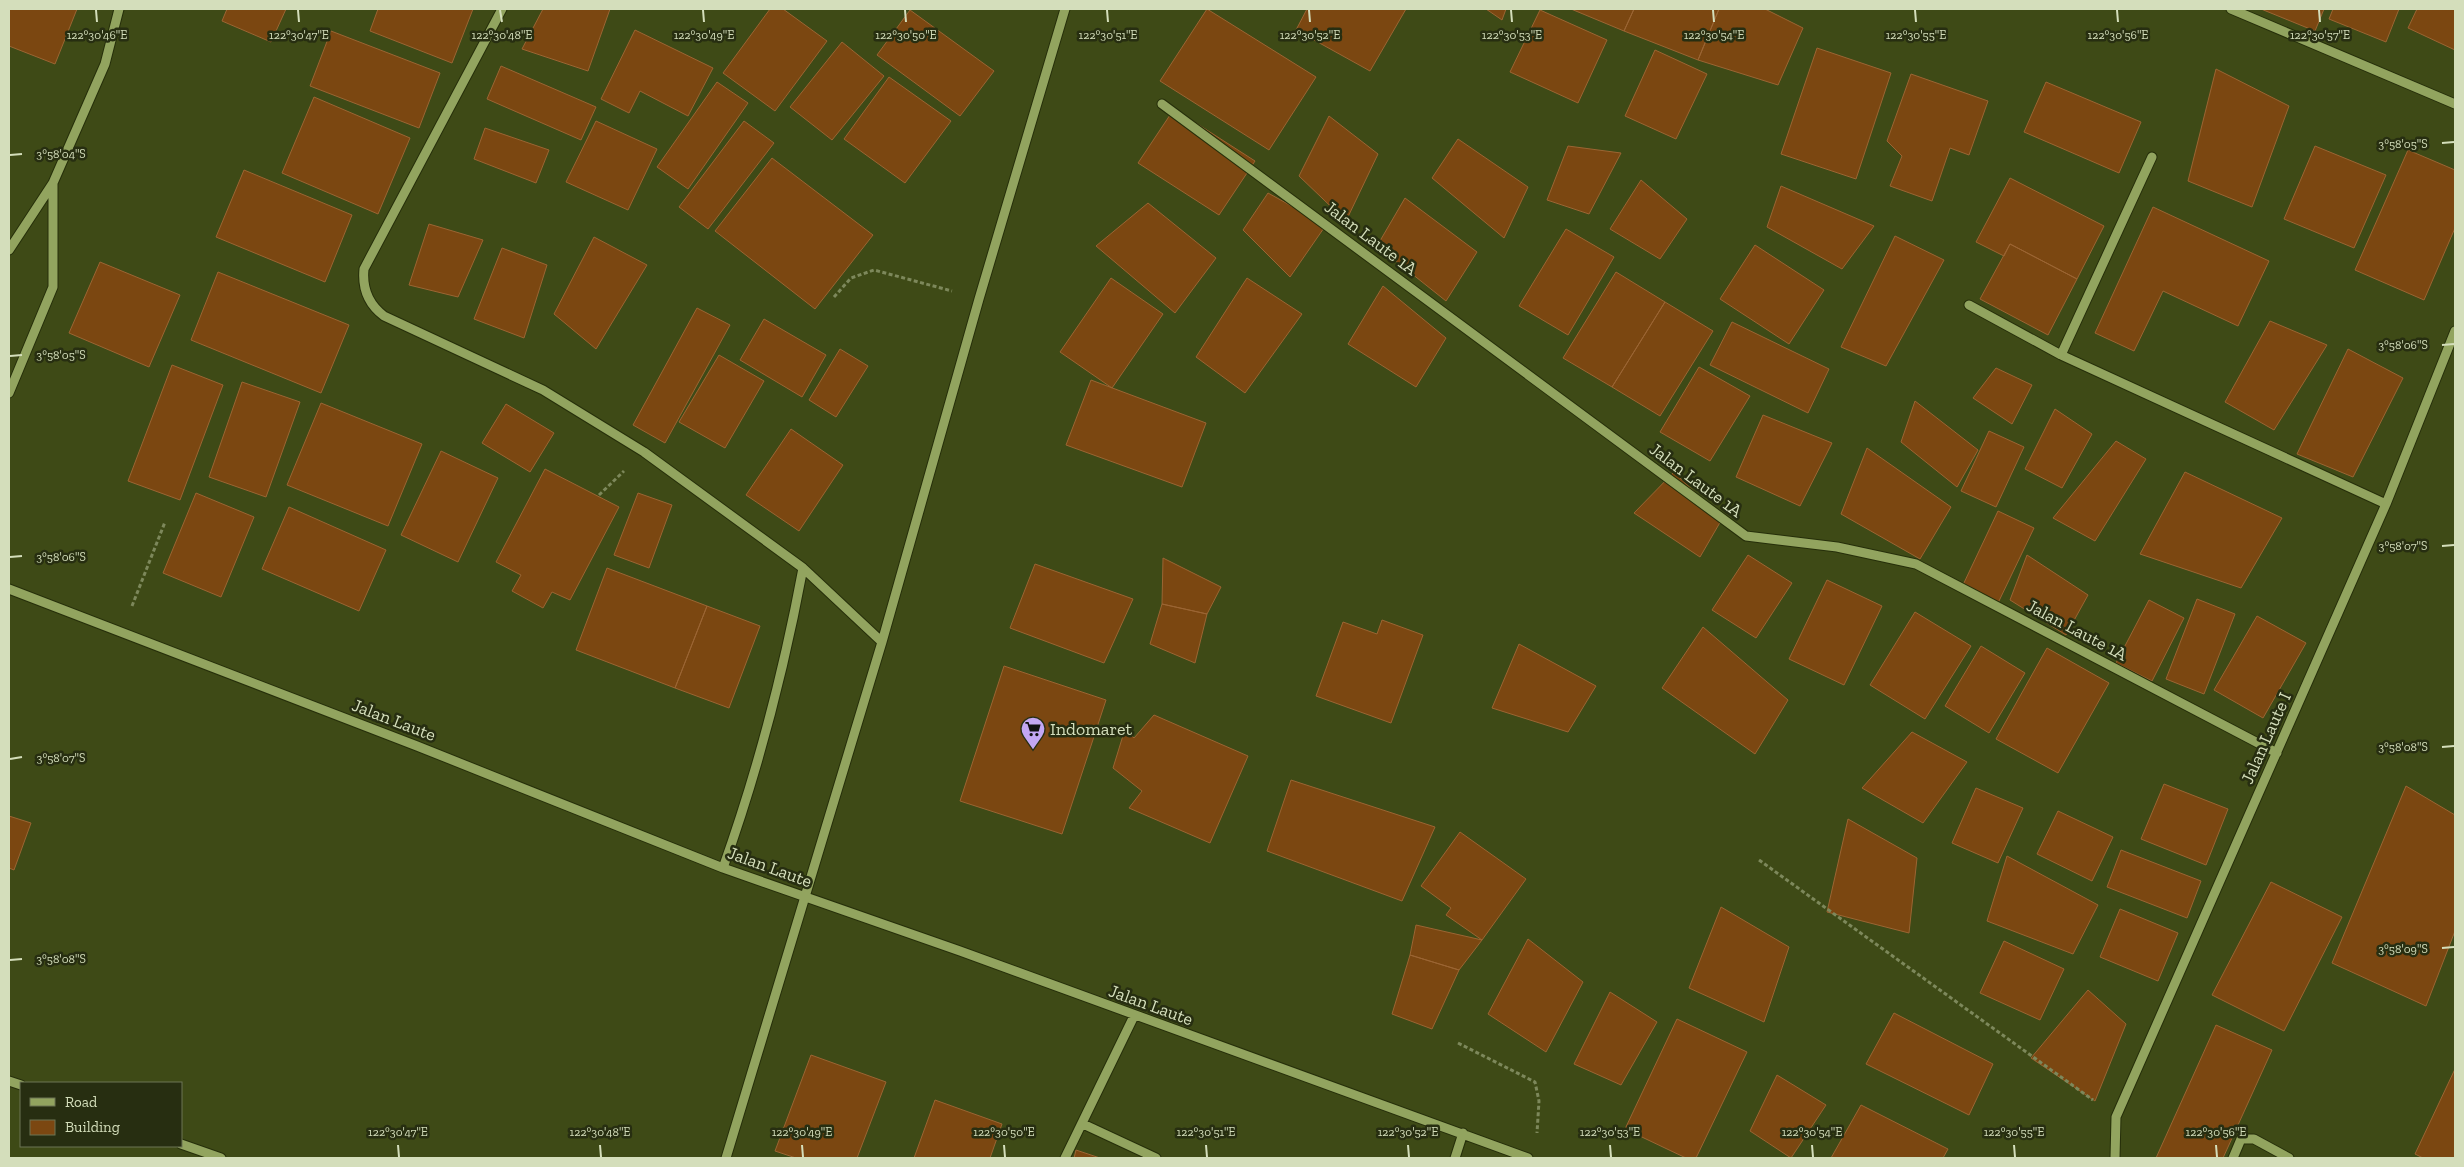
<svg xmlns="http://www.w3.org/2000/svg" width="2464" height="1167" font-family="'Zilla Slab',serif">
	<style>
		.building { fill: #7b4711; stroke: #9b6533 }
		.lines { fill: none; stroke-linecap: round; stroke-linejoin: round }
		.minor-casing { stroke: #262f0a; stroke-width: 11 }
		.path { stroke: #7d885b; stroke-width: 3; stroke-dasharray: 4 2.5; stroke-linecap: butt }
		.minor { stroke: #92a45f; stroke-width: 9 }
		.ticks { fill: none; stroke: #d4debb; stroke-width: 2 }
		.labels { text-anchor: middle; stroke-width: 5; stroke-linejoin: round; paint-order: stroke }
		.street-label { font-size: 18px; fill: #d4debb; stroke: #272e11 }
		.poi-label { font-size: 18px; fill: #d4debb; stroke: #272e11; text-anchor: start }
		.ticks-label { font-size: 12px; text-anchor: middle; fill: #d4debb; stroke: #272e11; stroke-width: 5; stroke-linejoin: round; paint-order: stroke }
	</style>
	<rect width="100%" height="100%" fill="#3e4a16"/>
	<path class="building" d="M9 9H77L55 64 9 46Z
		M227 9H286L271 42 222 21Z
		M378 9H473L452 63 370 31Z
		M543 9H610L588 71 522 49Z
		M770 9H783L827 41 775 111 723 73Z
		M1207 9 1316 77 1269 150 1160 81Z
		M1307 9H1406L1370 71 1296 30Z
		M1486 9H1506L1502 20Z
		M1571 9H1634L1624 31Z
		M1634 9H1719L1698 60 1624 31Z
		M1719 9H1765L1803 28 1778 85 1698 60Z
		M2261 9H2324L2315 31Z
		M2333 9H2399L2386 42 2329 19Z
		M2417 9H2455V50L2408 28Z
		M910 10 994 71 960 116 877 55Z
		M1540 10 1607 40 1578 103 1510 72Z
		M635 30 713 68 688 116 640 91 629 113 601 99Z
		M331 31 440 73 419 128 310 86Z
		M842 42 884 76 832 140 790 107Z
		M1817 48 1891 73 1856 179 1781 154Z
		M1655 50 1707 74 1676 139 1625 116Z
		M501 66 596 107 581 140 487 99Z
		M2216 69 2289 106 2252 207 2188 181Z
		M1911 74 1988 101 1969 155 1950 148 1932 201 1890 186 1902 156 1887 141Z
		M889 77 951 121 905 183 844 139Z
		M717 82 748 103 688 189 657 167Z
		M2046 82 2141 122 2119 173 2024 132Z
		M314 97 410 138 378 214 282 173Z
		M1174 109 1255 161 1219 215 1138 163Z
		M1329 116 1378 154 1346 221 1299 176Z
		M596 121 657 149 628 210 566 182Z
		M744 121 774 143 708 229 679 207Z
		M485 128 549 150 536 183 474 159Z
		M1458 139 1528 187 1504 238 1432 178Z
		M1568 146 1621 153 1589 214 1547 200Z
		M2315 146 2386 175 2354 248 2284 219Z
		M2408 150 2455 170V228L2424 300 2355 270Z
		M772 158 873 235 815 309 715 231Z
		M244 170 352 215 325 282 216 237Z
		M2010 178 2104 226 2077 279 2010 244 2004 256 1976 242Z
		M1641 180 1687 219 1660 259 1610 229Z
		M1781 186 1874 226 1842 269 1767 227Z
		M1268 193 1326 225 1290 277 1243 230Z
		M1405 198 1477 252 1446 301 1377 246Z
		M1148 203 1216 258 1175 313 1096 246Z
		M2153 207 2269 261 2238 326 2163 291 2134 351 2095 333Z
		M429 224 483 240 458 297 409 285Z
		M1566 229 1614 257 1568 335 1519 306Z
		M1895 236 1944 260 1886 366 1841 347Z
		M594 237 647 265 596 349 554 314Z
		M2010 244 2077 279 2048 335 1980 299Z
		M1755 245 1824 290 1789 344 1720 299Z
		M502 248 547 265 524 338 474 319Z
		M100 262 180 295 149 367 69 333Z
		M218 272 349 325 321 393 191 340Z
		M1616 272 1665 302 1612 387 1563 358Z
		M1111 278 1163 314 1112 388 1060 352Z
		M1247 278 1302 314 1245 393 1196 357Z
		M1383 286 1446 338 1416 387 1348 344Z
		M1665 302 1713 331 1660 416 1612 387Z
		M697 308 730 325 665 443 633 425Z
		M764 319 826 355 802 397 740 360Z
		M2270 321 2327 345 2274 430 2225 402Z
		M1732 322 1829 369 1808 413 1710 365Z
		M840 349 868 366 836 417 809 400Z
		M2348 349 2403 378 2353 477 2297 454Z
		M719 355 764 381 725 448 679 422Z
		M172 365 223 385 180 500 128 481Z
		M1699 367 1750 396 1710 461 1660 432Z
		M1996 368 2032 385 2012 424 1973 398Z
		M1091 380 1206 423 1182 487 1066 445Z
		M242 382 300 402 266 497 209 477Z
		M1915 401 1978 450 1957 487 1901 442Z
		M321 403 422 444 388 526 287 485Z
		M506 404 554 433 530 472 482 443Z
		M2055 409 2092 434 2062 488 2025 469Z
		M1763 415 1832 443 1800 506 1736 477Z
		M791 429 843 465 799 531 746 495Z
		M1989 431 2024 447 1996 507 1961 491Z
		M2116 441 2146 459 2095 541 2053 518Z
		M1867 448 1951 507 1920 559 1841 514Z
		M441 451 498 478 458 562 401 535Z
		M545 469 619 507 570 600 552 592 543 608 512 591 521 575 496 562Z
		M1674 472 1722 519 1700 557 1634 513Z
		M2185 472 2282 518 2241 588 2140 554Z
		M196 493 254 517 221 597 163 573Z
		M638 493 672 505 649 568 614 555Z
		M289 507 386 550 359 611 262 569Z
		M1998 511 2034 528 1998 603 1962 587Z
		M1748 555 1792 583 1756 638 1712 610Z
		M2027 555 2088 595 2066 635 2010 600Z
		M1163 558 1221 587 1207 614 1162 604Z
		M1035 564 1133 599 1104 663 1010 628Z
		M607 568 707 606 675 688 576 650Z
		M1827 580 1882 606 1844 685 1789 659Z
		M2197 599 2235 614 2204 694 2166 679Z
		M2149 600 2184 618 2152 681 2116 663Z
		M1162 604 1207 614 1195 663 1150 644Z
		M707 606 760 626 729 708 675 688Z
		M1915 612 1971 646 1925 719 1870 685Z
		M2257 616 2306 643 2263 718 2214 690Z
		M1382 620 1423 635 1391 723 1316 696 1343 622 1377 634Z
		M1703 627 1788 700 1755 754 1662 688Z
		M1519 644 1596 686 1568 732 1492 708Z
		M1981 646 2025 673 1989 733 1945 706Z
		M2047 648 2109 683 2058 773 1996 739Z
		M1004 666 1106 700 1062 834 960 801Z
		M1154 715 1248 756 1210 843 1129 808 1142 791 1113 768 1125 729 1134 738Z
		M1912 732 1967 762 1923 823 1862 788Z
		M1291 780 1435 827 1402 901 1267 851Z
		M2164 784 2228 809 2206 865 2141 839Z
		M2406 786 2455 815V931L2426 1006 2332 963Z
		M1976 788 2023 808 1998 863 1952 843Z
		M2058 811 2113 837 2092 881 2037 854Z
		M9 816 31 823 14 870 9 868Z
		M1848 819 1917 858 1909 933 1827 912Z
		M1460 832 1526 879 1482 940 1446 915 1451 908 1421 886Z
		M2121 850 2201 881 2187 918 2107 887Z
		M2007 856 2098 905 2073 954 1987 921Z
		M2271 882 2342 917 2284 1031 2212 995Z
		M1721 907 1789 947 1764 1022 1689 988Z
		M2120 909 2178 933 2158 981 2100 957Z
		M1416 925 1482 940 1459 970 1410 955Z
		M1528 939 1583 982 1546 1052 1488 1014Z
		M2004 941 2064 969 2040 1020 1980 993Z
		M1410 955 1459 970 1432 1029 1392 1014Z
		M2088 990 2126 1024 2095 1101 2031 1058Z
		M1610 992 1657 1022 1621 1085 1574 1064Z
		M1894 1013 1993 1064 1969 1115 1866 1064Z
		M1677 1019 1747 1052 1696 1158H1686L1625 1129Z
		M2216 1025 2272 1050 2223 1158H2156Z
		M811 1055 886 1082 857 1158H796L775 1151Z
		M2455 1069V1158H2423L2415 1154Z
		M1777 1075 1826 1105 1791 1158 1750 1131Z
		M935 1100 1002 1124 990 1158H914Z
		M1861 1105 1948 1149 1943 1158H1831Z
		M1076 1150 1100 1158H1074Z"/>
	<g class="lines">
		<defs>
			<path id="minor" d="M502 9 364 269C362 289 368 304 384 316L543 390 644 452 803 568 882 642
				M2231 9 2455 104
				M1162 104 1746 536 1837 547 1916 564 2277 753
				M9 250 53 183 105 64 119 9
				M1969 305 2061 355 2386 504
				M2061 355 2152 157
				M9 393 53 287V183
				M9 589 417 746 723 868 960 951 1528 1158
				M723 868C758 770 784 670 803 568
				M9 1081 21 1085
				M1083 1124 1156 1158
				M181 1144 221 1158
				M726 1158 882 642 979 299 1065 9
				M1065 1158 1134 1016
				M1455 1158 1463 1133
				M2115 1158 2116 1117 2386 504 2455 331
				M2233 1158 2241 1139H2254L2289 1158"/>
		</defs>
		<use href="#minor" class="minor-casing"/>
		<path class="path" d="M834 297 851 278 874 270 952 291
			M599 495 624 471
			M132 606 165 522
			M1759 860 2093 1100
			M1458 1043 1535 1082 1539 1101 1537 1133"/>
		<use href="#minor" class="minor"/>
	</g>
	<path class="ticks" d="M96 10 97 22M298 10 299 22M500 10 502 22M703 10 704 22M905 10 906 22M1107 10 1108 22M1309 10 1310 22M1511 10 1512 22M1713 10 1714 22M1915 10 1916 22M2117 10 2118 22M2319 10 2320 22M2442 143 2454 142M10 155 22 154M2442 345 2454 344M10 356 22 355M2442 546 2454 545M10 557 22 556M2442 747 2454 746M10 759 22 757M2442 948 2454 947M10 960 22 959M398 1145 399 1157M600 1145 601 1157M802 1145 803 1157M1004 1145 1005 1157M1206 1145 1207 1157M1408 1145 1409 1157M1610 1145 1611 1157M1812 1145 1813 1157M2014 1145 2015 1157M2216 1145 2217 1157"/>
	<defs>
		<symbol id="supermarket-pin" viewBox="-11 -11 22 30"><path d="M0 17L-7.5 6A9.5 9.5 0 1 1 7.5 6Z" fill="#c3a7f2" stroke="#272e11"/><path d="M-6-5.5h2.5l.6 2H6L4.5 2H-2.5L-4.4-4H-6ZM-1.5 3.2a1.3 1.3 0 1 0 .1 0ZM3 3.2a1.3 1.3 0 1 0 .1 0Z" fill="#111"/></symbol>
	</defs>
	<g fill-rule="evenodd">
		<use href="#supermarket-pin" x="1019" y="715" width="28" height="38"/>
	</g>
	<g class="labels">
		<g class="street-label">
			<text transform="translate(1371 238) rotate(37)" y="6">Jalan Laute 1A</text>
			<text transform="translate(1696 480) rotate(37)" y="6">Jalan Laute 1A</text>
			<text transform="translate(2077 630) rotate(28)" y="6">Jalan Laute 1A</text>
			<text transform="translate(394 720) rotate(21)" y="6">Jalan Laute</text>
			<text transform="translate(2266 738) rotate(-66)" y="6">Jalan Laute I</text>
			<text transform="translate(770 867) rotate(20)" y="6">Jalan Laute</text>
			<text transform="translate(1151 1005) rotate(20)" y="6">Jalan Laute</text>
		</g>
		<g class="poi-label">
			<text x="1050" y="735">Indomaret</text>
		</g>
	</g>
	<g class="ticks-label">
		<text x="97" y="39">122°30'46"E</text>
		<text x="299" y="39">122°30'47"E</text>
		<text x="502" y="39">122°30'48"E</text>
		<text x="704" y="39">122°30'49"E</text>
		<text x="906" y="39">122°30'50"E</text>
		<text x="1108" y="39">122°30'51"E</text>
		<text x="1310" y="39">122°30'52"E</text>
		<text x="1512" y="39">122°30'53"E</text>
		<text x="1714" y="39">122°30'54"E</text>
		<text x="1916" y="39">122°30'55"E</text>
		<text x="2118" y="39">122°30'56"E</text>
		<text x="2320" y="39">122°30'57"E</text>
		<text x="2403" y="148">3°58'05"S</text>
		<text x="61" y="158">3°58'04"S</text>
		<text x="2403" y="349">3°58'06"S</text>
		<text x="61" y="359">3°58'05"S</text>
		<text x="2403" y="550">3°58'07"S</text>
		<text x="61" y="561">3°58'06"S</text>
		<text x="2403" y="751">3°58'08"S</text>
		<text x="61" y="762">3°58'07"S</text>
		<text x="2403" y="953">3°58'09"S</text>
		<text x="61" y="963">3°58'08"S</text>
		<text x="398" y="1136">122°30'47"E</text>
		<text x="600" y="1136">122°30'48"E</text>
		<text x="802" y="1136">122°30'49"E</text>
		<text x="1004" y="1136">122°30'50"E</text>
		<text x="1206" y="1136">122°30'51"E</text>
		<text x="1408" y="1136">122°30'52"E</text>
		<text x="1610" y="1136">122°30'53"E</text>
		<text x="1812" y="1136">122°30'54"E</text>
		<text x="2014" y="1136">122°30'55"E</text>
		<text x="2216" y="1136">122°30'56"E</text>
	</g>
	<rect width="2464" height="1167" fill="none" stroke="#d4debb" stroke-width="20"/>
	<rect x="20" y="1082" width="162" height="65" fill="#272e11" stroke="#6c7455"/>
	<rect x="30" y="1098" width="25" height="8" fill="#92a45f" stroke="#6c7455"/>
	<text x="65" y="1107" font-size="15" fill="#d4debb">Road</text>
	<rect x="30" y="1120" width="25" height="15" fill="#7b4711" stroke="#6c7455"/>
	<text x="65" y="1132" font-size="15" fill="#d4debb">Building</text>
</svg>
